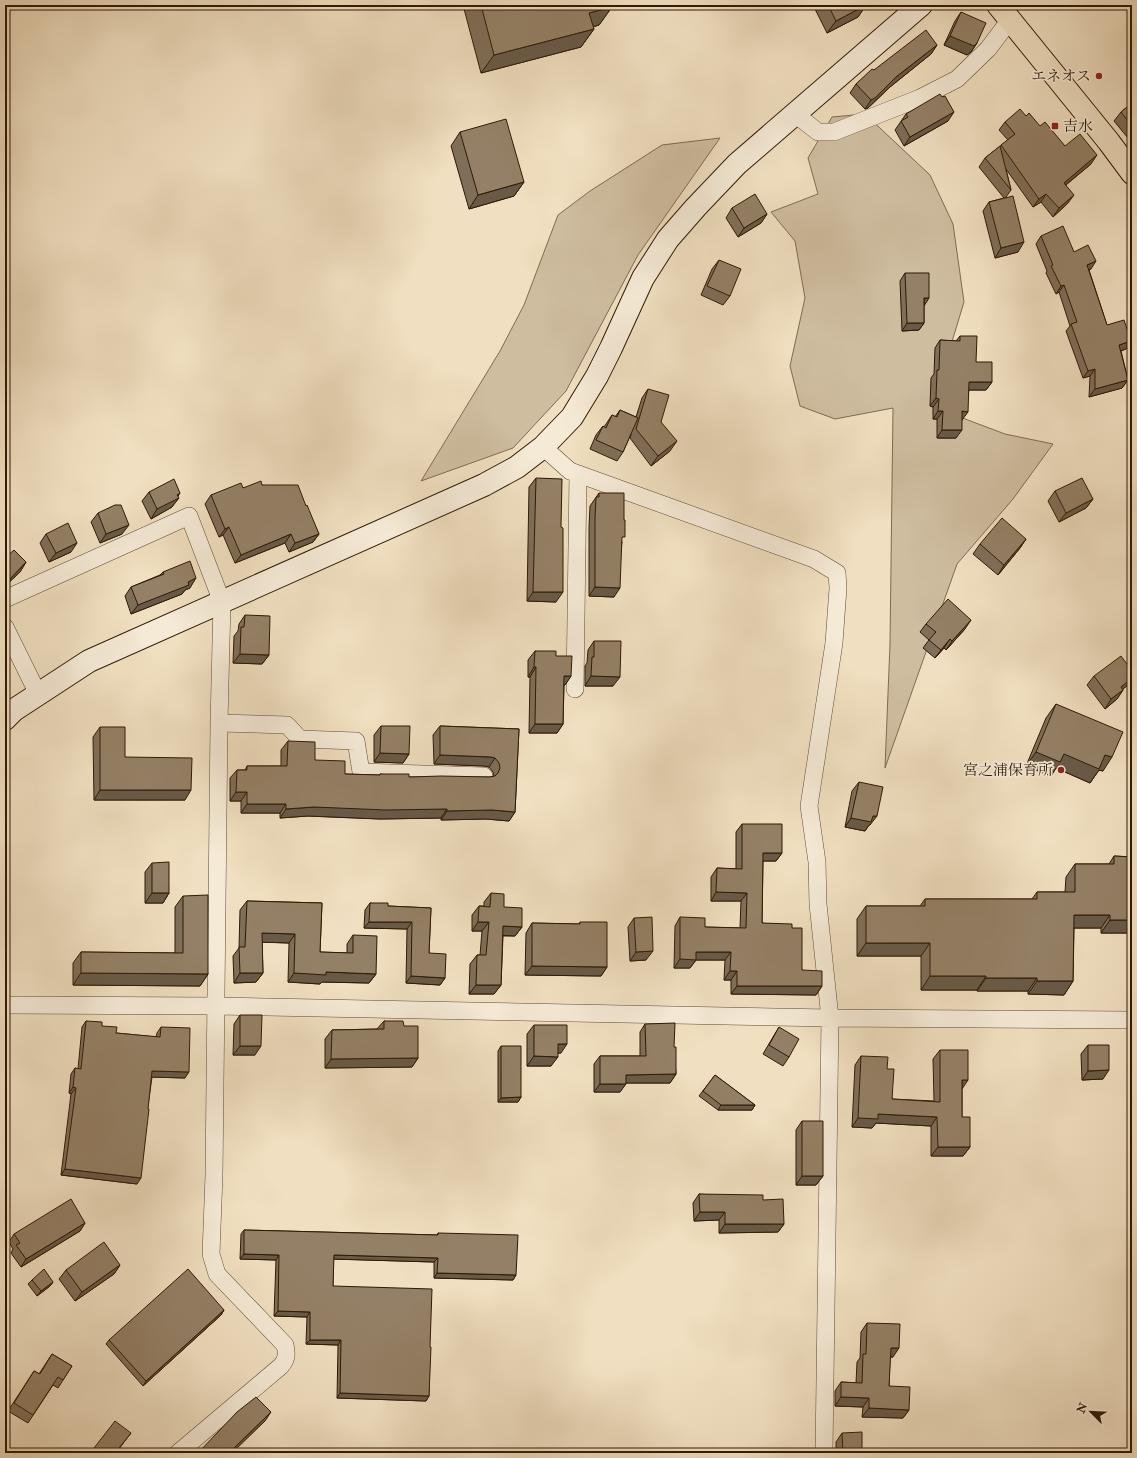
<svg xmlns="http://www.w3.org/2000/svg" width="1137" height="1458" font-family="'IM FELL Double Pica','Noto Serif JP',serif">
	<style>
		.green { fill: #cfbda0; stroke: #806b52 }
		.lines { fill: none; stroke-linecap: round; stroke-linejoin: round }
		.street-casing { stroke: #604a34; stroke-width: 18 }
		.secondary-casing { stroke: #301905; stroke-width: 24 }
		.primary-casing { stroke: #301905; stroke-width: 24 }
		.street { stroke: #f5ead6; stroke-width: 17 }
		.secondary { stroke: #f5ead6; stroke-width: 22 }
		.primary { stroke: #f0dfc0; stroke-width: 22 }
		.wall { fill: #7f6e58; stroke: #301905 }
		.shaded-wall { fill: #685a47; stroke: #301905 }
		.building { fill: #948066; stroke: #301905 }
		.poi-dot { fill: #8f2418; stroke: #f5ead6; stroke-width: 1.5 }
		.labels { text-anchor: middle; stroke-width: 3.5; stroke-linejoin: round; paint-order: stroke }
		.poi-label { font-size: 15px; fill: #301905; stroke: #f5ead6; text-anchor: end }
	</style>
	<rect width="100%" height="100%" fill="#f0dfc0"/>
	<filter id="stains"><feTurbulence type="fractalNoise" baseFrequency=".005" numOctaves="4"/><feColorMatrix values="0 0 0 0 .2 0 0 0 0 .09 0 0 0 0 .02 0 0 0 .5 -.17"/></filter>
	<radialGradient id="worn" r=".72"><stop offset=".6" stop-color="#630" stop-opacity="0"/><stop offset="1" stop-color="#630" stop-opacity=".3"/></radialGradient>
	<path class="green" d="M865 114 930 175 953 224 964 302 944 368V411L1005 434 1053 444 1013 499 957 564 885 768 890 644 893 408 835 419 800 406 790 366 805 298 795 241 771 212 818 194 808 158 832 117Z
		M720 138 638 255 566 391 513 448 421 481 500 351 524 305 558 215 590 191 662 145Z"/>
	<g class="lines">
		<defs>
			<path id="street" d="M795 114 818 132H834L920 98 957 79 988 49 1010 20
				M543 447 570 471 814 559 837 573 838 588 834 643 809 806 817 862 818 904 830 1018 824 1453
				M5 599 189 516 222 602 219 723 214 1175 211 1254 217 1274 285 1345C287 1354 287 1359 281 1366L178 1453
				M5 627 38 694
				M575 689 578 474
				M219 723 287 725 300 739 356 741 361 772 484 776
				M5 1005 216 1006 830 1018 1132 1020"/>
			<path id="secondary" d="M5 719 14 710 89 661 484 485 517 467 543 447 572 417 597 376 611 348 643 278 668 239 696 207 737 164 921 5"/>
			<path id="primary" d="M998 5 1109 142 1132 173"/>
		</defs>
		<use href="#street" class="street-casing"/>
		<use href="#secondary" class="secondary-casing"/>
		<use href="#primary" class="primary-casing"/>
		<use href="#street" class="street"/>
		<use href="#secondary" class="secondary"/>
		<use href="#primary" class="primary"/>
	</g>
	<path class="wall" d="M463 5H611L612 7 599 25 593 27 594 29 581 47 481 73Z
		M813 5H866L858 17 827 33Z
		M961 12 977 43 971 52 967 55 944 45 955 21Z
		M937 45 931 54 890 87 868 108 865 109 850 93 856 84 874 70Z
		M942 97 948 121 904 146 895 130 906 114Z
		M1132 103V143L1114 121 1121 112Z
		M1026 116 1040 126 1065 146 1091 164 1066 185 1068 203 1053 217 1041 202 1033 207 1006 169 1011 190 1006 197 1018 252 995 258 983 211 989 202 1004 198 979 167 985 158 1008 140 999 130 1005 122Z
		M460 132 524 182 514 196 469 209 451 146Z
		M732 208 767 214 761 223 738 237 726 218Z
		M1041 236 1074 252 1091 269 1089 270 1107 325 1126 349 1121 351 1128 380 1122 388 1089 397 1090 376 1083 378 1066 331 1070 326 1059 292 1056 294 1046 273 1047 271 1036 244Z
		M719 260 730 296 723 305 701 295 712 269Z
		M905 273 924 306V323L919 330 902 331 900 281Z
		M960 336 976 362 992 382 986 390H969L962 420 956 438H937V419H933V407L930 406 931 378 934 374 935 348 940 340 956 341Z
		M648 389 661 422 670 451 651 466 630 438 631 434 623 452 617 461 590 449 596 435 603 426 604 427 612 415 615 417 620 410 636 417 642 398Z
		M536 478 556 602 527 601 529 487Z
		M262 485 306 506 319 534 313 542 289 552 285 543 235 563 223 535 219 537 205 504 211 495 243 488Z
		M1055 491 1093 499 1086 508 1059 522 1048 501Z
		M149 492 178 497 172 507 151 519 142 501Z
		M599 493 622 542 614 597 589 596V528L590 506Z
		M98 513 122 534 100 543 91 522Z
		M46 534 71 552 49 562 40 543Z
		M1026 539 1020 548 998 575 973 554 980 544Z
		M5 558 26 562 20 572 5 586Z
		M163 572 190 588 185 590 182 594 131 614 125 596 131 587 160 575Z
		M245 615 269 655 262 664 233 663 234 636 238 631 239 624Z
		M926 624 965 629 946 650 944 648 935 658 923 648 929 640 920 632Z
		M594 641 613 686H585V666L587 663 588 650Z
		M535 651 556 656 571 676 565 685H564L563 724 557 733H529L530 677H528V660Z
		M1094 676 1129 684 1123 689V690L1117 699 1105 709 1087 685Z
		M1056 704 1103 771 1099 770 1090 783 1056 768 1051 776 1026 766 1046 718Z
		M381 726 409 754 403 763 374 762V735Z
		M440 726 519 729 515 812 509 821 486 819 441 820V818L380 819 308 816 280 818V813H241V801H230V778L237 770H245L247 766H281V750L288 741 315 760 345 774 379 775 380 774 409 777H490L494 776 493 772 489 767 484 766 434 764 433 735Z
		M100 727 125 757 185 800H94L93 737Z
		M859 782 870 825H869L865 831 845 827 852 791Z
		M742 824 782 853 776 861H763L762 923 792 928 802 970 822 986 816 995 731 994V980H724L725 960H696L690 968H674L675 926 680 917 705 927 740 928 741 901H711V877L717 868 736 869V832Z
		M1114 856 1132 857V933H1101V928H1074L1073 981 1064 995 1028 994V991H977V990H921V956H857V919L866 906H920L925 899H1032L1037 892H1065L1066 877 1075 864H1109Z
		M152 863 169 893 163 903H145V872Z
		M491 893 522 927 515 936H503L501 985 494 994H469L470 964 477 955H480L482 931H472V915L479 906H484V902Z
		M183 896 208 974 200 986 73 985V963L81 952 175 953V907Z
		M247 901 322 903 320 952 347 953V944L353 935 376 974 369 983 322 982 320 984 288 982 289 943 262 942 263 973 256 982 234 983 233 956 239 948 240 910Z
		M370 903 388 906 431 908 429 953 445 978 440 985 406 983 407 929 364 928 365 910Z
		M634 918 646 960 630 961 628 927Z
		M580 922 607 967 601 976 525 975 526 933 532 923 579 924Z
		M240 1015 255 1055H233L234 1024Z
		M86 1021 102 1026 116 1033 156 1037 157 1033 161 1027 185 1078 152 1077 137 1184 61 1175 71 1094 69 1093 71 1074 75 1068 78 1069 82 1027Z
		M384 1021 404 1026 418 1058 412 1067 325 1068V1039L332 1030 377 1029Z
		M645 1024 674 1047 676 1074 670 1083H626L620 1092H594V1064L600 1056H640V1032Z
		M534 1025 561 1053H558L551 1066H527V1034Z
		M779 1027 789 1057 783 1066 763 1054 773 1037Z
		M1088 1045 1103 1079 1082 1080 1081 1054Z
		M501 1046 521 1097 518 1102H498V1051Z
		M940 1050 962 1088V1117L970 1147 963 1156H931V1126L876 1123 872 1128 852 1127 855 1065 861 1056 887 1069 892 1099 934 1101 933 1059Z
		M715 1075 755 1105 752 1110H718L699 1096Z
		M802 1121 823 1176 816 1185H796V1130Z
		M699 1194 763 1200 784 1224 778 1232 719 1233V1220L694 1221 693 1203Z
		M85 1223 80 1231 21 1267 11 1253 13 1249 9 1242 14 1234Z
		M244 1230 437 1235 438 1233 516 1275 513 1280 434 1278V1262L333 1259V1286L430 1347 429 1396 426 1401 337 1398 338 1345 306 1344 307 1317 274 1316 276 1260 240 1259 241 1234Z
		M120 1265 114 1274 75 1301 59 1279 66 1270Z
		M32 1280 53 1282 50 1286 37 1296 28 1284Z
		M224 1310 221 1315 143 1386 106 1344 109 1340Z
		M867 1323 893 1357H890L889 1386 909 1410 903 1418 862 1417 863 1407 835 1406V1391L841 1382 856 1383 857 1362 860 1358 861 1332Z
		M52 1354 72 1366 58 1388 53 1385 28 1423 8 1411 34 1371 39 1374Z
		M842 1433 862 1453H836V1442Z
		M124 1442 116 1453H90L94 1448Z"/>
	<path class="shaded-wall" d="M866 5 858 17 827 33 836 21Z
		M612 7 599 25 577 31 589 13Z
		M594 29 581 47 481 73 494 55Z
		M950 36 977 43 971 52 967 55 944 45Z
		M937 45 931 54 890 87 868 108 865 109 871 100 896 77Z
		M954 112 948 121 904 146 910 137Z
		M1097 155 1091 164 1058 191 1064 183Z
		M524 182 514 196 469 209 478 195Z
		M1046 194 1041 202 1033 207 1039 199Z
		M1074 195 1068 203 1053 217 1059 208Z
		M767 214 761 223 738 237 744 228Z
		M1024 242 1018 252 995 258 1001 248Z
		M1096 261 1091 269 1082 273 1087 265Z
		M1064 285 1059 292 1056 294 1061 286Z
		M924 298H929L924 306Z
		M907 323H924L919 330 902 331Z
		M1131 341 1126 349 1114 353 1119 345Z
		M1095 369 1090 376 1083 378 1088 371Z
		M1128 380 1122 388 1089 397 1095 389Z
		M969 382H992L986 390H964Z
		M936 398 939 399 933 407 930 406Z
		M938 411H943L937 419H933Z
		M962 411 968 412 962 420 957 419Z
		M942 430H962L956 438H937Z
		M677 441 670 451 651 466 658 456Z
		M180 493 176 500 179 498 172 507 151 519 157 509 177 495Z
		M1093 499 1086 508 1059 522 1066 513Z
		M129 525 122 534 100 543 106 534Z
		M229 527 223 535 219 537 225 529Z
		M291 534 285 543 235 563 241 555Z
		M319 534 313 542 289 552 295 543Z
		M1026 539 1020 548 998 575 1004 565Z
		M77 543 71 552 49 562 56 553Z
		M26 562 20 572 5 586V585L9 580Z
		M196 578 190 588 185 590 182 594 131 614 138 605Z
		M595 587 620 588 614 597 589 596Z
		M533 592H563L556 602 527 601Z
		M971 620 965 629 946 650 952 641Z
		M950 639 944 648 935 658 941 650Z
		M240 654 269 655 262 664 233 663Z
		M534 667H536L530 677H528Z
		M564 676H571L565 685H558Z
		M591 676 620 677 613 686H585Z
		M1132 678V680L1129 684 1114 696 1121 687Z
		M1123 690 1117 699 1105 709 1111 699Z
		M535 724H563L557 733H529Z
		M1036 752 1064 754 1105 755 1112 757 1103 771 1099 770 1090 783 1056 768 1051 776 1026 766Z
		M380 753 409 754 403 763 374 762Z
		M440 755 491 757 495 758 489 767 484 766 434 764Z
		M100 790H191L185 800H94Z
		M236 792H247L241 801H230Z
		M247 804H286L280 813H241Z
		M314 807 447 809 441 818 380 819 308 816 280 818 286 809Z
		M492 810 515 812 509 821 486 819 441 820 447 811Z
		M873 816H877L870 825H869L865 831 845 827 851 818Z
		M763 853H782L776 861H757Z
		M716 892 747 893 741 901H711Z
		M152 893H169L163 903H145Z
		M1074 915H1110L1101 928H1064Z
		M1110 920H1132V933H1101Z
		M369 922H412L407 929 364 928Z
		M478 922H489L482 931H472Z
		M503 926 522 927 515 936 497 935Z
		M262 933 295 934 289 943 255 942Z
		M866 943H930L921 956H857Z
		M653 951 646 960 630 961 636 952Z
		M696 952H731L725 960H696L690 968H674L680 959Z
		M532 966 607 967 601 976 525 975Z
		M730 971H737L731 980H724Z
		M326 972 376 974 369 983 322 982 320 984 288 982 294 973Z
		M81 973 208 974 200 986 73 985Z
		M240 973H263L256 982 234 983Z
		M411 976 445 978 440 985 406 983Z
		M930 976H986L977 990H921Z
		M986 978H1037L1028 991H977Z
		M1037 981H1073L1064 995 1028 994Z
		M476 985H501L494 994H469Z
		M737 986H822L816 995 731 994Z
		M558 1044H567L561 1053H551Z
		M240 1046H261L255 1055H233Z
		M534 1056 558 1057 551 1066H527Z
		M418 1058 412 1067 325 1068 331 1059Z
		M1109 1070 1103 1079 1082 1080 1088 1071Z
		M152 1071 189 1072 185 1078 148 1077Z
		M676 1074 670 1083H620L626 1075Z
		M962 1080H968L962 1089Z
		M600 1084H626L620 1092H594Z
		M73 1087 76 1088 71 1094 69 1093Z
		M521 1097 518 1102H498L501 1098Z
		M721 1105H755L752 1110H718Z
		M878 1114 937 1117 931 1126 876 1123 872 1128 852 1127 858 1118Z
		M938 1147H970L963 1156H931Z
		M65 1169 141 1178 137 1184 61 1175Z
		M802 1176H823L816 1185H796Z
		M700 1212H725L719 1220 694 1221Z
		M85 1223 80 1231 21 1267 26 1259Z
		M725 1224H784L778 1232 719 1233Z
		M244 1254 279 1255 276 1260 240 1259Z
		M334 1255 438 1258 434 1262 330 1259Z
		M120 1265 114 1274 75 1301 82 1292Z
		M437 1273 516 1275 513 1280 434 1278Z
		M53 1282 50 1286 37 1296 41 1291Z
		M224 1310 221 1315 143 1386 146 1381Z
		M278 1311 310 1312 307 1317 274 1316Z
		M310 1340H341L338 1345 306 1344Z
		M891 1348H899L893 1357H885Z
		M340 1393 429 1396 426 1401 337 1398Z
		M841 1397 869 1398 863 1407 835 1406Z
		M869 1408 909 1410 903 1418 862 1417Z
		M271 1412 265 1421 232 1453 234 1448Z
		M131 1433 124 1442 116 1453H115Z"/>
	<path class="building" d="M481 5H611L612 7 589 13 594 29 494 55Z
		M828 5H866L836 21Z
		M961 12 986 23 977 43 974 46 950 36Z
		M926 30 937 45 896 77 875 98 871 100 856 84 872 69 874 70Z
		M940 94 942 97 945 96 954 112 910 137 901 121 908 117 906 114Z
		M1132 103V126L1121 112Z
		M1020 109 1026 116 1029 113 1040 126 1045 122 1065 146 1080 134 1097 155 1064 183 1074 195 1059 208 1046 194 1039 199 1001 145 1015 134 1005 122Z
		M506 119 524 182 478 195 460 132Z
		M1000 146 1011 190 985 158Z
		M755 194 767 214 744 228 732 208Z
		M1013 196 1024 242 1001 248 989 202Z
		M1063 226 1074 252 1088 245 1096 261 1087 265 1107 325 1124 320 1131 341 1119 345 1128 380 1095 389V369L1088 371 1071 324 1077 322 1064 285 1061 286 1051 266 1053 265 1041 236Z
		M719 260 741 269 730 296 707 286Z
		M905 273H929V298H924V323H907Z
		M960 336H977L976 362H992V382H969L968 412 962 411V430H942L943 411H938L939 399 936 398 937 370H939L940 340 960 341Z
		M648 389 669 395 661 422 677 441 658 456 636 429Z
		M620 410 638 418 623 452 596 440 603 426 606 428 612 415 617 417Z
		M536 478 562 479 561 527 563 528V592H533Z
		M1082 478 1093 499 1066 513 1055 491Z
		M174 479 180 493 177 495 179 498 157 509 149 492Z
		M261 481 262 485H298L306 506 307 505 319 534 295 543 291 534 241 555 229 527 225 529 211 495 241 483 243 488Z
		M599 493H624V520H625V537H622L620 588 595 587V519L596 497H599Z
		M115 505H121L129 525 106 534 98 513Z
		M1002 518 1026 539 1004 565 980 544Z
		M68 523 77 543 56 553 46 534Z
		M14 550 26 562 9 580 5 576V558Z
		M190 561 196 578 188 582 189 585 138 605 131 587 164 574 163 572Z
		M948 599 971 620 952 641 950 639 941 650 929 640 936 632 926 624Z
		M245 615 270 616 269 655 240 654 241 627H244Z
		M594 641H621L620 677 591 676 592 657H594Z
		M535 651H556V656H572L571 676H564L563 724H535L536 667H534Z
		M1121 656 1132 671V678L1121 687 1123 690 1111 699 1094 676Z
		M1056 704 1123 732 1112 757 1105 755 1099 769 1064 754 1060 762 1036 752Z
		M381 726H410L409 754 380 753Z
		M440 726 519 729 515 812 492 810 447 811V809L386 810 314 807 286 809V804H247V792H236L237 770H247V766H287L288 741 315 742V760L345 761V774L380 775V774H409V777L441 776 490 777 495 776 498 773 500 768 499 763 495 758 491 757 440 755Z
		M100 727H125V757L192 758 191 790H100Z
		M859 782 883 787 877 816H873L871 822 851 818Z
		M742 824H782V853H763L762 923 792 924V928H802V970L822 971V986H737V971H730L731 952H696V960L680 959V917L705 918V927L746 928 747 893 716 892 717 868 742 869Z
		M1114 856 1132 857V920H1110V915H1074L1073 981H1037V978H986V976H930V943H866V906H925V899H1037V892H1075V864H1114Z
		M169 862V893H152V863Z
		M491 893 504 894V907L522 908V927L503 926 501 985H476L477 955H486L489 922H478L479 906 490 907Z
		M208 895V974L81 973V952L183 953V896Z
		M247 901 322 903 320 952 353 953V935L377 936 376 974 326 972V975L294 973 295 934 262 933 263 973H240L239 947H245Z
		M370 903H388V906L431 908 429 953 446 954 445 978 411 976 412 922H369Z
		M652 917 653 951 636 952 634 918Z
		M580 922H607V967L532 966V923L580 924Z
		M240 1015H262L261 1046H240Z
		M86 1021 102 1022V1026L117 1027 116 1033 160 1037 161 1027 190 1028 189 1072 152 1071 148 1109H149L141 1178 65 1169 76 1088 73 1087 75 1068 81 1069Z
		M384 1021H403L404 1026H418V1058L331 1059 332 1030 384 1029Z
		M675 1023 674 1047H676V1074L626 1075V1084H600V1056H646L645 1024Z
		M534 1025H567V1044H558V1057L534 1056Z
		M779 1027 799 1039 789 1057 769 1045Z
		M1088 1045H1109V1070L1088 1071Z
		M501 1046H521V1097L501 1098Z
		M940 1050H968V1080H962V1117H970V1147H938L937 1117 878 1114V1119L858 1118 861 1056 888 1057 887 1069H894L892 1099 940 1102Z
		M715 1075 755 1105H721L703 1091Z
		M802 1121H823V1176H802Z
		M699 1194 763 1195V1200L783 1199 784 1224H725V1212H700Z
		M71 1199 85 1223 26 1259 16 1245 20 1243 14 1234Z
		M244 1230 438 1235V1233L518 1235 516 1275 437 1273 438 1258 334 1255 333 1286 432 1289 430 1347H431L429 1396 340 1393 341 1340H310V1312L278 1311 279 1255 244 1254Z
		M104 1242 120 1265 82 1292 66 1270Z
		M44 1269 53 1282 41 1291 32 1280Z
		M188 1269 224 1310 146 1381 109 1340Z
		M867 1323 900 1324 899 1348H891L889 1386 910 1387 909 1410 869 1408V1398L841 1397V1382L862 1383 863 1354H866Z
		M52 1354 72 1366 63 1380 58 1377 33 1415 14 1403 34 1371 40 1374Z
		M256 1397 271 1412 234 1448 239 1453H198L237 1412Z
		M115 1421 131 1433 115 1453H100L94 1448Z
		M862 1432V1453H843L842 1433Z"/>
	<g class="poi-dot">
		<circle cx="1099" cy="76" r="4"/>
		<rect x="1051" y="122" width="8" height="8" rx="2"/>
		<circle cx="1061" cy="770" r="4"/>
	</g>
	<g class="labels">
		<g class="poi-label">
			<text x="1091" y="81">エネオス</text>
			<text x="1063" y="131" text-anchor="start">吉水</text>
			<text x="1053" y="775">宮之浦保育所</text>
		</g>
	</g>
	<rect width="1137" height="1458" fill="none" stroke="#f0dfc0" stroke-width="20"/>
	<rect x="6" y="6" width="1125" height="1446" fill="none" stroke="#301905" stroke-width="2"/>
	<rect x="10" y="10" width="1117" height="1438" fill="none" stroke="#301905"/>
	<g transform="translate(1091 1412) rotate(294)" stroke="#f5ead6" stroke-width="3" paint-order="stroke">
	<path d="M0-3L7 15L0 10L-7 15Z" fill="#301905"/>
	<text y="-6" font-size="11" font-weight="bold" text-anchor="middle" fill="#301905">N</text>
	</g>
	<rect width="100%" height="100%" filter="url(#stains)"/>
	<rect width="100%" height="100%" fill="url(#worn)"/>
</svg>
